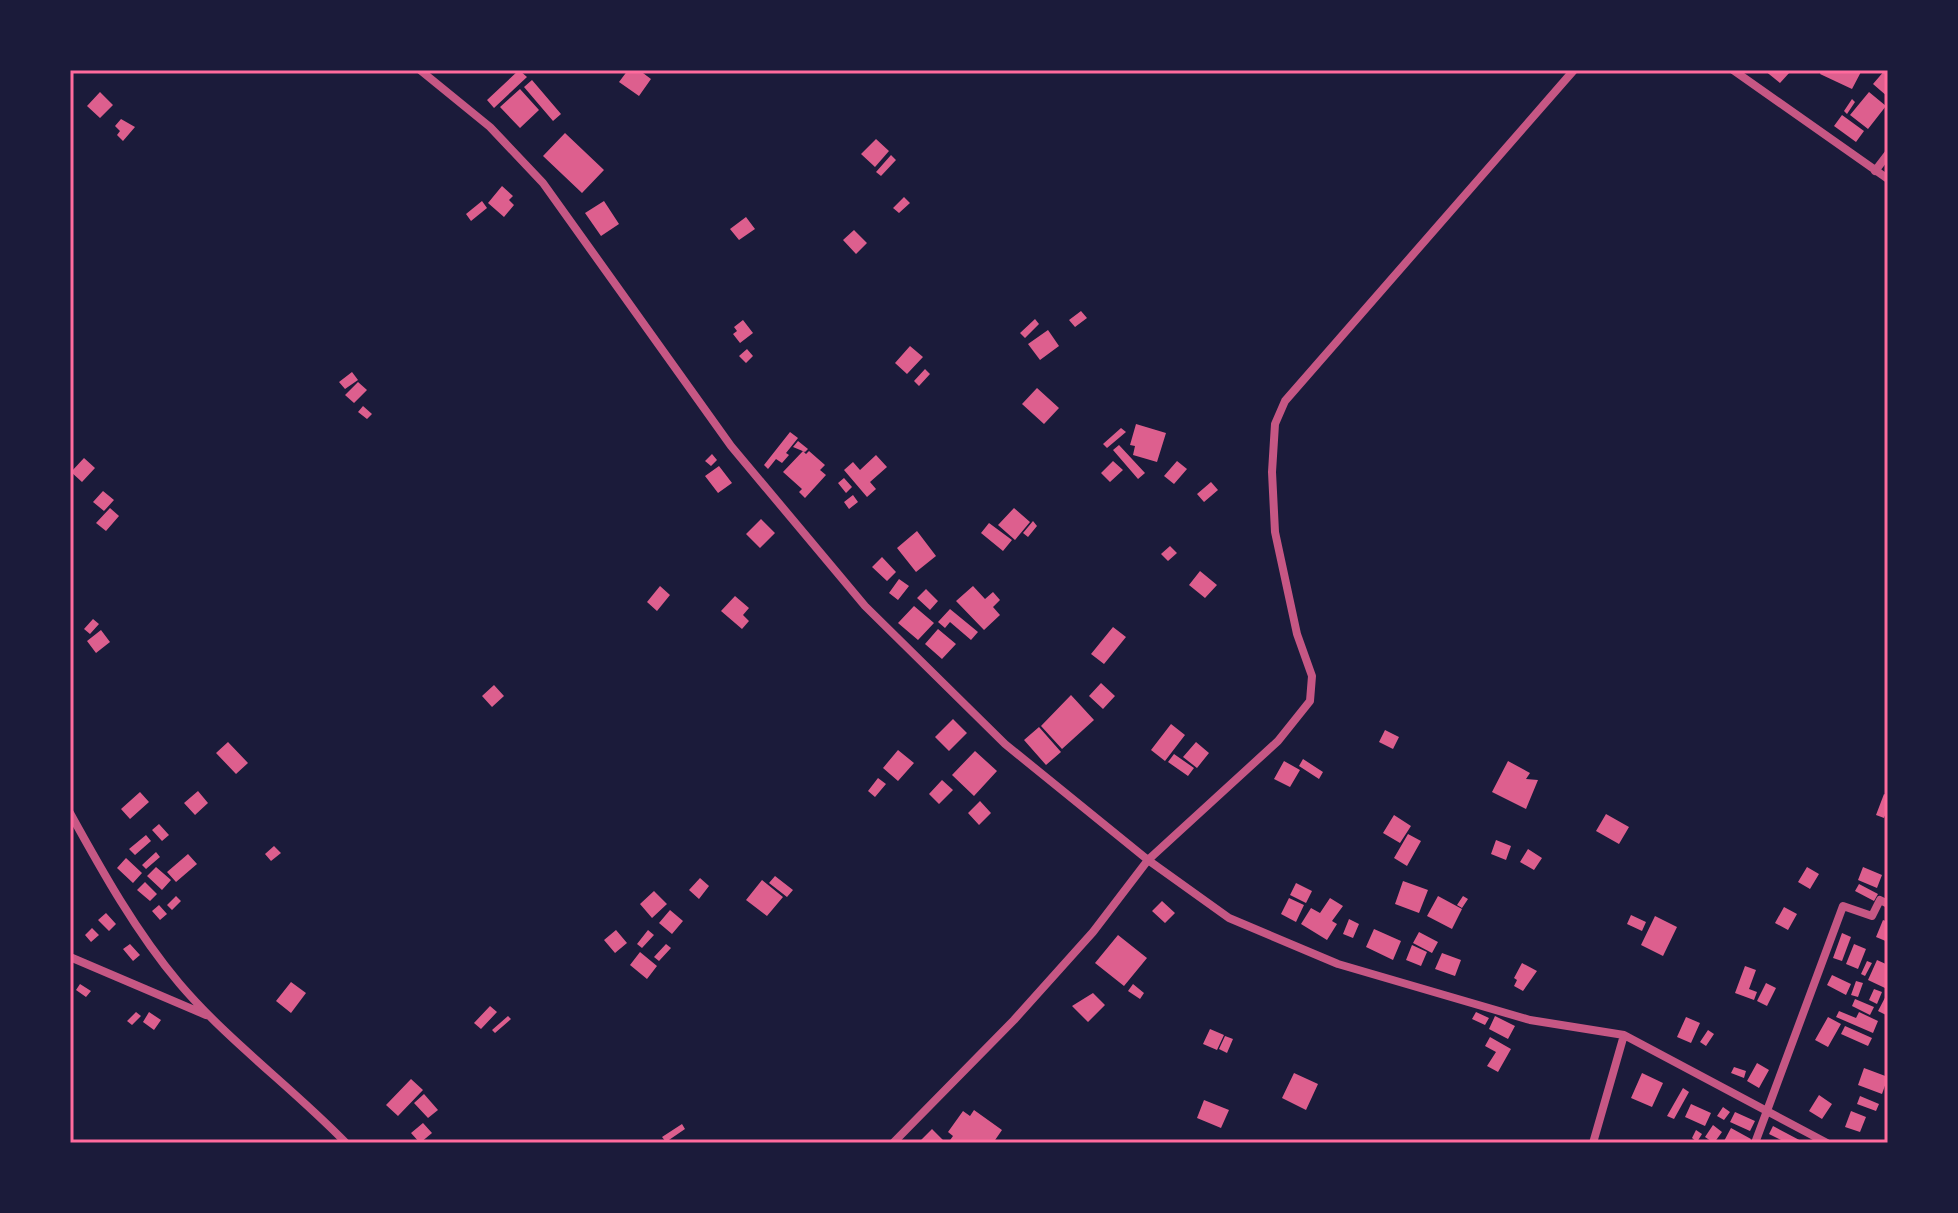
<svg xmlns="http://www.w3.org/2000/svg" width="1958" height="1213" font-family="'IBM Plex Sans',sans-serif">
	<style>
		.building { fill: #dd5f8e }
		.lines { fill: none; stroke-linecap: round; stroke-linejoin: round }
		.minor { stroke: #c65784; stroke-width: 8 }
		.neatline { fill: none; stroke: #ff6b9d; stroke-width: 3 }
	</style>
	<rect width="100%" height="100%" fill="#1b1b3a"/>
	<path class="building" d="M519 70 527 77 494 108 487 100Z
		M628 70H639L651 79 639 96 619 82Z
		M1764 70H1788L1790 72 1780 83Z
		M1822 70H1862L1852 89 1820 74Z
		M1885 70H1888V97L1873 84Z
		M532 80 561 114 553 121 524 87Z
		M520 89 539 110 520 128 500 107Z
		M100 92 113 105 100 118 87 106Z
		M1869 92 1886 106 1868 129 1850 115Z
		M1852 99 1855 102 1847 114 1844 111Z
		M1842 115 1864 131 1856 142 1834 126Z
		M121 119 135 127 123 141 117 135 120 131 115 126Z
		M565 133 604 170 582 193 543 156Z
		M876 139 889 151 875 167 861 154Z
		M891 155 896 160 881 176 876 172Z
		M502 186 513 196 509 200 514 205 504 217 488 203Z
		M904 197 910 203 899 213 893 208Z
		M482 201 487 208 471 221 466 214Z
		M604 201 619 224 601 236 585 213Z
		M746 217 755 229 739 240 730 229Z
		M854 230 867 243 856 254 843 240Z
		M1081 311 1087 318 1075 327 1069 320Z
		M1035 319 1039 324 1025 338 1020 333Z
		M743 320 753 333 740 343 733 334 737 331 734 327Z
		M1048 330 1059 346 1040 360 1028 344Z
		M910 346 923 357 907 374 895 363Z
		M747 349 753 356 746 363 739 356Z
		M925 369 930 374 919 386 914 381Z
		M352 372 358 380 345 389 339 382Z
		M358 382 367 390 354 403 345 395Z
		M1037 388 1059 408 1044 424 1022 404Z
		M363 406 372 414 367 419 358 412Z
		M1136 424 1166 433 1157 462 1133 455 1135 446 1130 445Z
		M1121 428 1126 432 1107 448 1103 444Z
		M790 432 798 438 786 453 789 455 782 463 776 459 768 469 764 465Z
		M798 441 808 449 805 452 793 447Z
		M1119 445 1145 473 1138 479 1113 450Z
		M803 451 806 454 809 451 825 465 820 470 826 475 805 498 799 492 802 489 783 472Z
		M712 454 717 460 711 466 705 461Z
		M876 455 887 467 870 482 876 489 867 497 844 470 853 462 860 470Z
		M84 458 95 468 82 482 71 472Z
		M1113 461 1123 470 1110 482 1101 473Z
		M1177 461 1187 469 1174 484 1164 476Z
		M719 466 732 483 718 493 705 476Z
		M844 478 852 487 846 493 838 483Z
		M1211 482 1218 490 1204 502 1197 494Z
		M103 491 114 500 104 511 93 502Z
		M853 495 858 502 849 509 844 502Z
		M110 508 119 516 106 531 96 523Z
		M1014 508 1030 522 1015 540 998 525Z
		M761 519 775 533 760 548 746 534Z
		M1033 521 1037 526 1028 537 1023 533Z
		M989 523 1012 540 1003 551 981 533Z
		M917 531 936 556 916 572 897 548Z
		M1170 546 1177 553 1168 561 1161 554Z
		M882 557 896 572 887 581 872 567Z
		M1200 571 1217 585 1205 598 1189 585Z
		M899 579 909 586 898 600 889 593Z
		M660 586 670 595 657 611 647 602Z
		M973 586 985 599 993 592 1000 600 993 607 1000 615 984 630 956 601Z
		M926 589 938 601 930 610 917 598Z
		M735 596 749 608 743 615 749 621 742 629 721 611Z
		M914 606 934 623 918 640 898 623Z
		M950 609 978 632 971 640 950 622 945 628 938 622Z
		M93 619 99 624 90 634 84 629Z
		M1113 627 1126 637 1104 664 1091 654Z
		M938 629 956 644 942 659 925 644Z
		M101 630 110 642 96 653 87 641Z
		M1101 683 1115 696 1103 709 1089 696Z
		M494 685 504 696 492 707 482 696Z
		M1071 695 1094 720 1062 749 1041 726Z
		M953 719 967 733 949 751 935 737Z
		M1171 724 1185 735 1165 761 1151 750Z
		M1039 727 1061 752 1046 765 1024 740Z
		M1385 730 1399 737 1393 749 1379 742Z
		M228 742 248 763 236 774 216 753Z
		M1196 742 1209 753 1197 768 1183 757Z
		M898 750 914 763 898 781 883 768Z
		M975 751 997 771 974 796 952 775Z
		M1174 754 1194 768 1188 776 1168 762Z
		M1303 759 1323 772 1319 779 1299 766Z
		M1284 761 1300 770 1290 787 1274 779Z
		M1508 761 1530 773 1526 779 1538 780 1526 809 1492 792Z
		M878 778 886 784 875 797 868 791Z
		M942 780 953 790 939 804 929 794Z
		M198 791 208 803 195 815 184 803Z
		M140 792 149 802 130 819 121 809Z
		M1884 794 1888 796V808L1884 818 1876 815Z
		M980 801 991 813 979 825 968 813Z
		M1606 814 1629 827 1619 844 1596 831Z
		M1394 815 1411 826 1400 843 1383 833Z
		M159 824 169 835 162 841 152 830Z
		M1408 834 1421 841 1407 866 1394 858Z
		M146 835 151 841 135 855 129 849Z
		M1496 840 1511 846 1506 860 1491 854Z
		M274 846 281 853 271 861 265 854Z
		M1528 849 1542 858 1534 870 1520 862Z
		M156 852 160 857 146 869 142 865Z
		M188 854 197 864 176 882 167 872Z
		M126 858 142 873 133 883 117 868Z
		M156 867 171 880 162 890 147 876Z
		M1807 867 1819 874 1810 889 1798 882Z
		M1863 867 1882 875 1877 888 1858 880Z
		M775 876 793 890 787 897 769 883Z
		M700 878 709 886 699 899 689 890Z
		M762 880 783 897 767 916 746 900Z
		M1403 881 1428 890 1419 913 1395 904Z
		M145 882 157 894 150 901 137 890Z
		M1296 883 1312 891 1306 903 1290 895Z
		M1859 884 1878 894 1874 901 1855 891Z
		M654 891 667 904 652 918 640 904Z
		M176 896 181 901 172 910 167 905Z
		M1438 896 1462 909 1452 929 1427 916Z
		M1463 896 1468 899 1462 908 1457 905Z
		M1289 898 1304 905 1296 922 1281 914Z
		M1330 898 1343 906 1332 921 1337 924 1327 940 1301 924 1311 908 1320 913Z
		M1162 901 1175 913 1165 923 1152 911Z
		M159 905 167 914 160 920 152 911Z
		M1784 907 1797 914 1788 930 1775 923Z
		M670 910 683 921 672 934 659 923Z
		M106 913 116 924 109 931 98 920Z
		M1631 915 1646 922 1642 931 1627 924Z
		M1655 916 1677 927 1663 956 1641 945Z
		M1349 919 1359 924 1353 938 1343 934Z
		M1883 920 1888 922V942L1876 937Z
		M92 928 99 935 91 942 85 935Z
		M1374 929 1401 941 1393 960 1366 947Z
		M616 930 627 943 615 953 604 940Z
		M648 930 654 935 642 948 637 944Z
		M1419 932 1438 942 1432 953 1413 943Z
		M1842 933 1851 937 1842 961 1833 958Z
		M1118 935 1147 958 1124 986 1095 963Z
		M130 944 140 955 133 961 123 949Z
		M666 944 671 948 659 961 654 957Z
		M1854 944 1866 949 1858 969 1846 964Z
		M1412 945 1427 952 1421 966 1406 960Z
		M640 952 657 966 647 979 630 965Z
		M1442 953 1461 960 1455 976 1435 969Z
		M1877 960 1888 965 1885 988 1868 980Z
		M1867 961 1872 963 1865 976 1861 974Z
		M1522 963 1537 971 1523 991 1514 986 1517 980 1514 978Z
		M1745 966 1756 970 1749 989 1757 992 1754 1000 1735 993Z
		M1832 975 1851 984 1846 995 1827 985Z
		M1856 981 1863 983 1858 997 1851 995Z
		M291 982 306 993 291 1013 276 1001Z
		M1766 983 1776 988 1767 1006 1757 1001Z
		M80 984 91 991 86 997 76 990Z
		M1133 984 1144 993 1140 999 1128 991Z
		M1874 989 1882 992 1877 1004 1869 1000Z
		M1888 992V1016L1878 1011Z
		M1093 993 1105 1005 1088 1022 1072 1006Z
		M1855 999 1874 1007 1870 1015 1852 1006Z
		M490 1006 497 1012 481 1029 474 1023Z
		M1839 1011 1856 1018 1859 1012 1878 1021 1873 1033 1836 1017Z
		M136 1012 141 1016 132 1025 127 1021Z
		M149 1012 161 1020 154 1030 143 1022Z
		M1476 1012 1489 1018 1485 1025 1472 1019Z
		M508 1016 511 1019 495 1033 492 1030Z
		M1495 1016 1515 1026 1508 1039 1489 1029Z
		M1686 1017 1700 1023 1691 1043 1677 1037Z
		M1828 1017 1841 1024 1828 1047 1815 1040Z
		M1845 1026 1872 1038 1868 1046 1841 1034Z
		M1210 1029 1224 1035 1217 1050 1203 1044Z
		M1708 1030 1714 1034 1706 1046 1700 1042Z
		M1225 1036 1233 1039 1227 1053 1219 1049Z
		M1490 1037 1511 1049 1498 1072 1487 1066 1496 1052 1485 1046Z
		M1757 1063 1769 1070 1759 1088 1747 1081Z
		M1734 1067 1746 1071 1744 1078 1731 1073Z
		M1864 1068 1888 1077 1882 1094 1858 1085Z
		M1294 1073 1318 1084 1306 1110 1282 1098Z
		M1642 1073 1663 1083 1652 1107 1631 1098Z
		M411 1079 423 1090 398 1116 386 1105Z
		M1683 1088 1689 1092 1674 1119 1667 1116Z
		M424 1094 438 1110 428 1118 414 1103Z
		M1819 1095 1832 1104 1822 1119 1809 1111Z
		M1860 1096 1879 1104 1876 1111 1857 1104Z
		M1204 1100 1229 1110 1221 1128 1197 1118Z
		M1691 1104 1711 1113 1705 1126 1685 1117Z
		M1723 1107 1730 1112 1724 1120 1717 1116Z
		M974 1110 1002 1130 993 1143H948L953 1136 948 1132 963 1111 970 1116Z
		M1851 1111 1866 1117 1860 1132 1845 1127Z
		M1735 1112 1755 1121 1750 1131 1730 1122Z
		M423 1123 432 1133 420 1143 411 1133Z
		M682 1124 685 1129 666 1142 662 1137Z
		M1713 1125 1722 1132 1714 1143 1705 1137Z
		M1773 1126 1805 1143H1787L1769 1134Z
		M1731 1128 1751 1139 1749 1143H1723Z
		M932 1129 946 1143H918Z
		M1696 1130 1702 1134 1697 1142 1692 1138Z"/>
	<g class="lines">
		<path class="minor" d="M420 70 490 127 543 183 731 446 865 606 1005 744 1148 860 1229 918 1338 964 1530 1020 1624 1035 1827 1143
			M1733 70 1888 179
			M1875 171 1888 154
			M70 813C102 871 136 932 179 983 229 1042 293 1088 346 1143
			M70 957 206 1015
			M893 1143 1014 1020 1093 932 1148 860 1278 741 1310 701 1312 676 1297 634 1275 532 1272 472 1275 424 1285 401 1574 70
			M1593 1143 1624 1035
			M1755 1143 1843 906 1872 916 1880 900 1888 904"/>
	</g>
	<rect width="1958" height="1213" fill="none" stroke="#1b1b3a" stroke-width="144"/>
	<rect x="72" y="72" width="1814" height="1069" class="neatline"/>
</svg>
